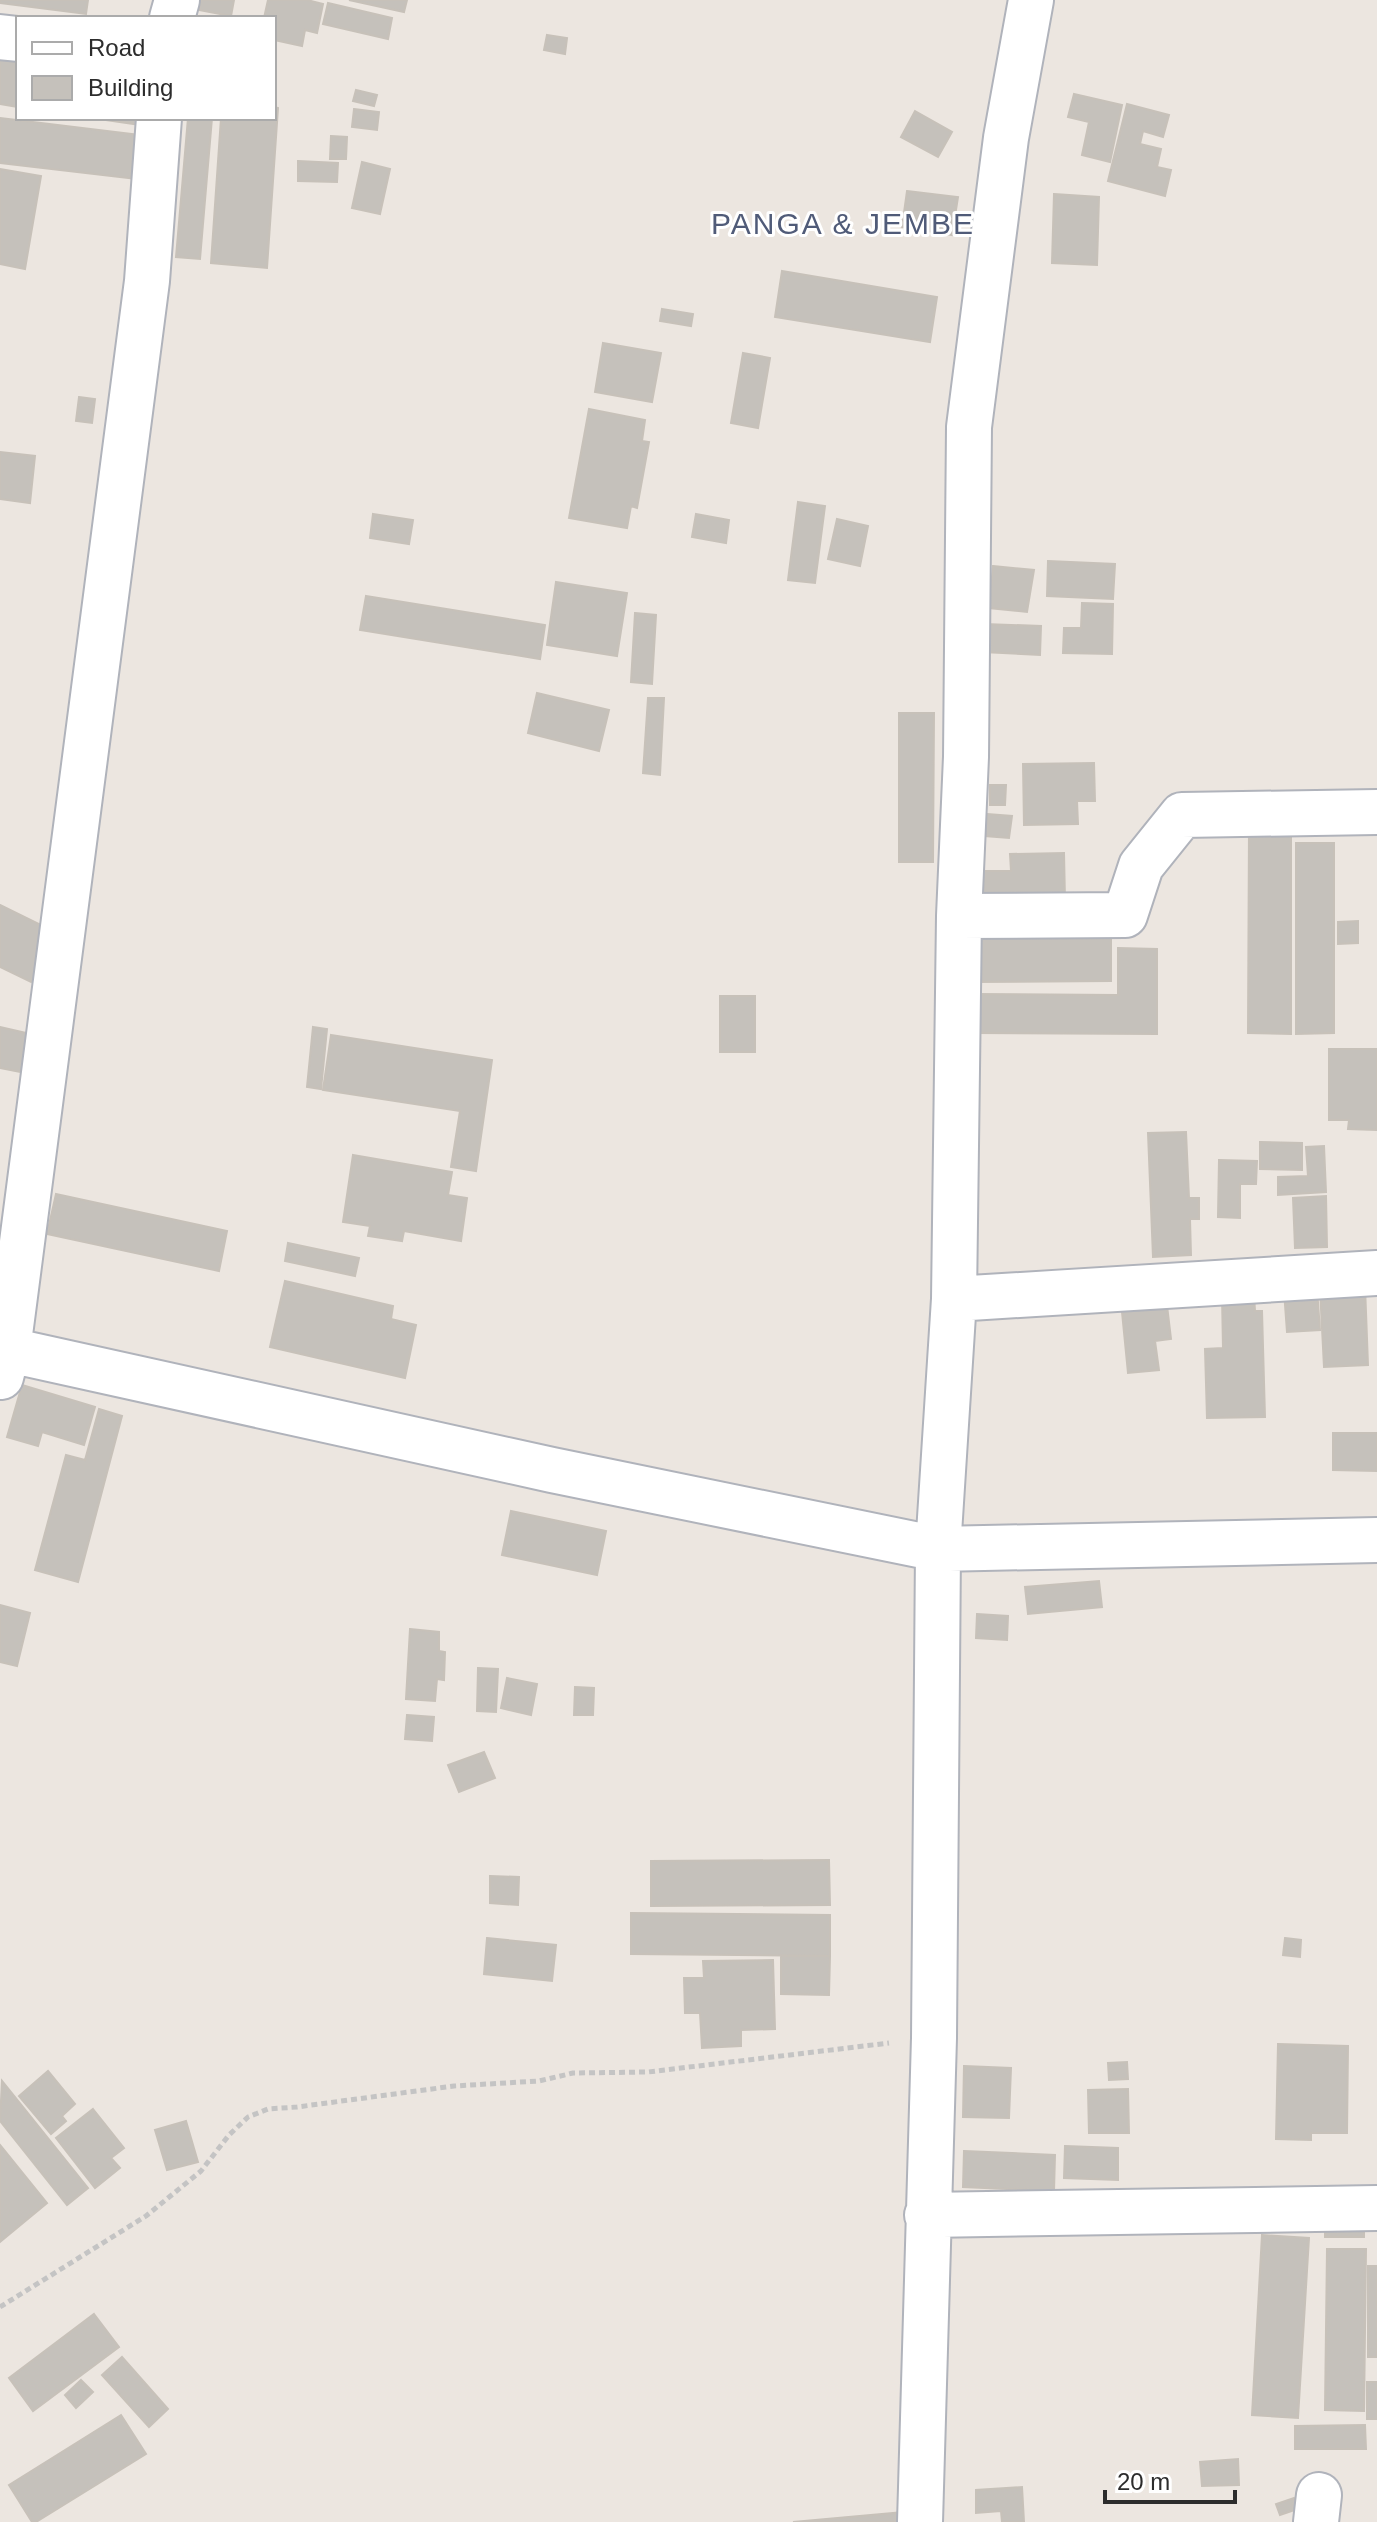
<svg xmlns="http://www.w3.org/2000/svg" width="1377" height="2522" font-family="Arial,sans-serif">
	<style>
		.building { fill: #c5c1bb; stroke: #c7c1b9; stroke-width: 2 }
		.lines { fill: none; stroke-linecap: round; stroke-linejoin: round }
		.minor-casing { stroke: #b0b3bb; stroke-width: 48 }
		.path { stroke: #c4c4c4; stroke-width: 5; stroke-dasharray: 6 4; stroke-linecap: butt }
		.minor { stroke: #fff; stroke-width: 44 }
		.labels { text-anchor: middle; stroke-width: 6; stroke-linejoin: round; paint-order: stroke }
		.quarter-label { font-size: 30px; letter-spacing: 2px; fill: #505b78; stroke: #fff }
	</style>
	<rect width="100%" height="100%" fill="#ece6e0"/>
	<path class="building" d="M0 0H88L86 14 0 3Z
		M201 0H234L231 16 199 10Z
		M268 0H307L323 4 317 33 305 30 302 46 274 40V18H264Z
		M349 0H407L404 12Z
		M328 3 392 18 388 39 323 24Z
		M547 35 567 38 565 54 544 50Z
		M0 60 18 62V107L0 104Z
		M356 90 377 95 374 106 353 101Z
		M1074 94 1122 105 1110 162 1082 155 1089 122 1068 117Z
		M1127 104 1169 115 1163 137 1143 131 1140 144 1161 149 1157 167 1171 170 1165 196 1108 181Z
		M274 107 278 108 267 268 211 263 221 118H274Z
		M354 109 379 112 377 130 352 127Z
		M915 111 952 132 938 157 901 137Z
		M0 118 141 135 136 179 0 163Z
		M92 118H142L141 125Z
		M188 118H212L200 259 176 257Z
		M331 136 347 137 346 159H330Z
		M298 161 338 163 337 182 298 181Z
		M362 162 390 169 380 214 352 208Z
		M0 169 41 176 25 269 0 264Z
		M907 191 958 197 952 235 902 227Z
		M1054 194 1099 197 1097 265 1052 263Z
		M782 271 937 297 930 342 775 317Z
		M662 309 693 314 691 326 660 321Z
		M603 343 661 353 652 402 595 392Z
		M743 353 770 358 758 428 731 423Z
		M79 397 95 399 92 423 76 421Z
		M589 409 645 420 642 441 649 442 637 508 631 506 627 528 569 518Z
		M0 452 35 456 30 503 0 499Z
		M798 502 825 506 815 583 788 580Z
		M373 514 413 520 409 544 370 538Z
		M696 514 729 520 726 543 692 537Z
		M837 519 868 526 860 566 828 559Z
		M1048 561 1115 564 1113 599 1047 596Z
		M993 566 1034 570 1027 612 989 608Z
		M556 582 627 593 617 656 547 645Z
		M366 596 545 625 540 659 360 630Z
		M1082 603 1113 604 1112 654 1063 653 1064 628H1081Z
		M635 613 656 615 652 684 631 682Z
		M984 624 1041 626 1040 655 983 652Z
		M537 693 609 710 599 751 528 733Z
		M648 698H664L660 775 643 773Z
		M899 713H934L933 862H899Z
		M1094 763 1095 801H1077L1078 824 1024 825 1023 764Z
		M990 785H1006L1005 805H990Z
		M987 814 1012 816 1009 838 985 836Z
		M1249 829H1291V1034L1248 1033Z
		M1296 843H1334V1033L1296 1034Z
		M1064 853 1065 900 983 901 982 871H1011L1010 854Z
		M0 905 55 932 31 982 0 967Z
		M1358 921V943L1338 944V922Z
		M1111 938V981L976 982V939Z
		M1118 948 1157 949V1034L975 1033 974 994 1118 995Z
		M720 996H755V1052H720Z
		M0 1027 35 1035 26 1073 0 1068Z
		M313 1027 327 1029 321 1089 307 1087Z
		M331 1035 492 1060 476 1171 451 1167 460 1111 323 1090Z
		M1329 1049H1377V1130L1348 1129 1349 1120H1329Z
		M1186 1132 1189 1198H1199V1219H1190L1191 1255 1153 1257 1148 1133Z
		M1260 1142 1302 1143V1170L1260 1169Z
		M1324 1146 1326 1192 1278 1195V1177L1308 1176 1306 1147Z
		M353 1155 452 1172 448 1195 467 1198 461 1241 404 1231 402 1241 368 1236 370 1226 343 1222Z
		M1219 1160 1257 1161 1256 1184H1240V1218L1218 1217Z
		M56 1194 227 1231 219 1271 47 1234Z
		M1326 1196 1327 1247 1295 1248 1293 1198Z
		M288 1243 359 1258 355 1276 285 1261Z
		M285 1281 393 1306 391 1319 416 1325 405 1378 270 1347Z
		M1365 1286 1368 1365 1324 1367 1320 1289Z
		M1317 1289 1320 1330 1287 1332 1284 1291Z
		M1254 1295 1255 1311H1262L1265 1417 1207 1418 1205 1349 1223 1348 1222 1296Z
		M1166 1297 1171 1339 1155 1341 1159 1370 1128 1373 1121 1302Z
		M22 1385 95 1407 84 1445 42 1432 38 1446 7 1437Z
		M99 1409 122 1416 78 1582 35 1570 66 1455 85 1460Z
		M1333 1433H1377V1471L1333 1470Z
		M511 1511 606 1531 597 1575 502 1555Z
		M1099 1581 1102 1607 1028 1614 1025 1587Z
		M0 1605 30 1613 17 1666 0 1662Z
		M977 1614 1008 1616 1007 1640 976 1638Z
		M410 1629 439 1632V1651L445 1652 444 1680 437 1679 435 1701 406 1699Z
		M478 1668 498 1669 496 1712 477 1711Z
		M507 1678 537 1684 531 1715 501 1708Z
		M575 1687 594 1688 593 1715H574Z
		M407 1715 434 1717 432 1741 405 1739Z
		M484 1752 495 1778 459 1792 448 1765Z
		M829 1860 830 1905 651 1906V1861Z
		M490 1876 519 1877 518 1905 490 1903Z
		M631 1913 830 1915V1956L631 1954Z
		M487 1938 556 1945 552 1981 484 1974Z
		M1285 1938 1301 1940 1300 1957 1283 1955Z
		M781 1956H830L829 1995 781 1994Z
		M773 1960 775 2029 741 2030V2046L702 2048 700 2013H685L684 1978H704L703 1961Z
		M1278 2044 1348 2046 1347 2133H1311V2140L1276 2139Z
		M1127 2062 1128 2079 1109 2080 1108 2063Z
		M964 2066 1011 2068 1009 2118 963 2117Z
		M48 2071 75 2104 62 2116 66 2121 51 2134 19 2096Z
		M2 2081 88 2188 67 2205 0 2121Z
		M1128 2089 1129 2133H1089L1088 2090Z
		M93 2109 124 2148 111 2158 120 2168 95 2188 56 2138Z
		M186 2121 198 2162 167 2170 155 2130Z
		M0 2145 47 2203 0 2242Z
		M1065 2146 1118 2148V2180L1064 2178Z
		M964 2151 1055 2155 1054 2191 963 2187Z
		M1325 2219H1364V2237H1325Z
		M1262 2235 1309 2238 1298 2418 1252 2415Z
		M1327 2249H1366L1364 2411 1325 2410Z
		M1368 2266H1377V2357H1368Z
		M94 2314 119 2347 33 2411 9 2378Z
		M122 2357 168 2409 149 2427 102 2375Z
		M81 2380 93 2392 76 2408 65 2395Z
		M1367 2382H1377V2419H1367Z
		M121 2415 146 2454 36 2522H32L9 2485Z
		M1365 2425 1366 2449H1295V2426Z
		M1238 2459 1239 2485 1202 2486 1200 2462Z
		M1022 2487 1024 2522H1002L1001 2511 976 2513V2490Z
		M1294 2498 1298 2509 1280 2515 1276 2504Z
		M903 2512 904 2522H793Z"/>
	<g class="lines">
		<defs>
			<path id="minor" d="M172 18 177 0
				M0 37 18 39
				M959 916 1125 915 1141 866 1182 815 1377 812
				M954 1299 1377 1273
				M0 1348 552 1470 938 1549 1377 1540
				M1 1377 8 1350 147 281 159 118
				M927 2215 1377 2208
				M920 2522 934 2038 938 1549 954 1299 959 916 966 757 969 427 1006 138 1031 0
				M1316 2522 1319 2495"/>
		</defs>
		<use href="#minor" class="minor-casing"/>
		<path class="path" d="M0 2307 146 2216 201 2171 229 2135 248 2117 268 2109 297 2107 454 2086 539 2081 573 2073 648 2072 889 2043"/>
		<use href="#minor" class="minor"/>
	</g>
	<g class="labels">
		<g class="quarter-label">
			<text x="843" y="234">PANGA &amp; JEMBE</text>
		</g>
	</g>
	<rect x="16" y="16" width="260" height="104" fill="#ffffff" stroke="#ababab" stroke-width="2"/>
	<rect x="32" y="42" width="40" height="12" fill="#ffffff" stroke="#ababab" stroke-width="2"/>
	<text x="88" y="56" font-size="24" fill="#2c2c2c">Road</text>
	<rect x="32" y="76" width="40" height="24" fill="#c5c1bb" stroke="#ababab" stroke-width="2"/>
	<text x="88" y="96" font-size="24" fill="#2c2c2c">Building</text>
	<path d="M1105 2490v12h130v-12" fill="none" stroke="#2c2c2c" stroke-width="4"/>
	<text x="1117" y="2490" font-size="24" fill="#2c2c2c" stroke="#ffffff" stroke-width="6" paint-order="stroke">20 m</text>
</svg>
